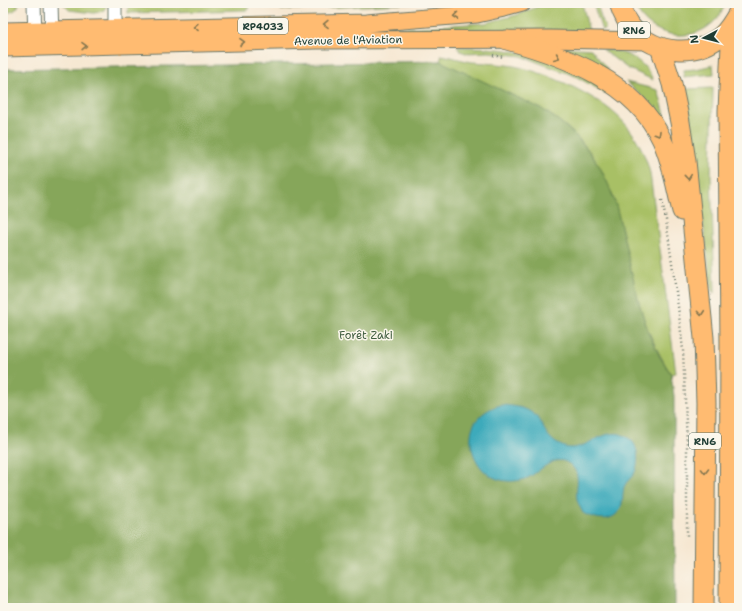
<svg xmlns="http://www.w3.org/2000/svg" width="742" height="611" font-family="'Shantell Sans',sans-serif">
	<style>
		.green { fill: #a8c065; stroke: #647e4c }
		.forest { fill: #86a65a; stroke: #527247 }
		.water { fill: #3caabb; stroke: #2e7478 }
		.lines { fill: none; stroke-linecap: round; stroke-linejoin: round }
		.minor-casing { stroke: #6a786b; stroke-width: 15 }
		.major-casing { stroke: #6a786b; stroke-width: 19 }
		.highway-casing { stroke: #6a786b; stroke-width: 21 }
		.path { stroke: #6a786b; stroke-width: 2.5; stroke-dasharray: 1 3; stroke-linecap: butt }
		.minor { stroke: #fff; stroke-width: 13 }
		.major { stroke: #ffbb71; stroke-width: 17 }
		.highway { stroke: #ffbb71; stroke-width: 19 }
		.oneway { stroke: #84764f }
		.labels { text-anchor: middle; stroke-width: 3; stroke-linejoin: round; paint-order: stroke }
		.shield { fill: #fbf7ec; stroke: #61756b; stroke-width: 1 }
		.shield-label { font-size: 10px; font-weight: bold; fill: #1f3d34 }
		.street-label { font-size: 11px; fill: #1f3d34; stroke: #fbf7ec }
		.park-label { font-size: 11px; fill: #415e40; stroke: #fbf7ec }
	</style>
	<rect width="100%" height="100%" fill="#fbf7ec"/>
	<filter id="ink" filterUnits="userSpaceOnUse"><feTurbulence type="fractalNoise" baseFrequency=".025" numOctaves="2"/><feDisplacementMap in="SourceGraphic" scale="8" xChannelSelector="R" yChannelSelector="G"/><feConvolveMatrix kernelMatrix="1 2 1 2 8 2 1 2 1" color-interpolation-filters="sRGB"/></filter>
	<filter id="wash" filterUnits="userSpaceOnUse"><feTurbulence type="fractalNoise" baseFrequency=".012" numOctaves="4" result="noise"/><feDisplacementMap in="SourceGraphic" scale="16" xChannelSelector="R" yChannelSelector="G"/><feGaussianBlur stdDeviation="0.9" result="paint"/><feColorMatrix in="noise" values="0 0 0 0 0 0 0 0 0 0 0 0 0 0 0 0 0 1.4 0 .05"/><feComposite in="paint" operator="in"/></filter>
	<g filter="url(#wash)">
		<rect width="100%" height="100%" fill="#f6e7d1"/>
		<path class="green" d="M3 3H19C17 12 11 12 3 13Z
			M62 3H108L104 10 99 12 94 13 69 10Z
			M122 3H248V10L128 13V6H122Z
			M280 3H423L281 10Z
			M547 3H582L589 31 531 30 469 32 377 31 408 28 485 23 517 15Z
			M593 3H597L601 18 606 29 602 31Z
			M634 3H726C722 12 717 20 709 26 683 45 644 33 634 3Z
			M457 47C490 47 523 50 554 63 572 70 590 81 607 89L605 93 575 76 521 56 489 52 466 53 460 51Z
			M565 47 591 49 608 70 563 49Z
			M603 50C624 50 645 60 653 80L627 68Z
			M442 55C452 57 461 60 472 62 486 63 500 64 514 66 534 70 554 78 571 86 613 107 638 127 650 173L676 373 671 374C656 350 645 326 638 300 619 232 621 168 559 121 542 108 522 100 503 91 482 81 461 71 440 61Z
			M713 65 714 74 684 77V70L696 69Z
			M626 82 658 90 664 111 671 141C656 115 650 101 626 82Z
			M713 88 711 176 715 291 714 293 712 291 686 89Z"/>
		<path class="forest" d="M440 61 542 109 559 121 575 135 588 150 600 167 609 186 616 205 638 299 648 332 660 357 671 374 674 396 675 608H3V69Z"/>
		<path class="water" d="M501 405C518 406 534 408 542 425 546 433 551 441 560 445 584 459 606 418 631 440 639 447 639 463 635 472 632 478 626 481 624 487 622 494 624 504 619 511 611 523 594 519 583 513 581 509 578 504 577 499 575 486 583 473 568 463 553 453 537 475 525 479 515 482 504 482 495 478 476 471 465 442 474 424 480 414 491 407 501 405Z"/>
	</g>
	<g filter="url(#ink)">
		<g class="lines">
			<defs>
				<path id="minor" d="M34 3 35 39
					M51 3 52 39
					M115 3V29"/>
				<path id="major" d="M3 31 366 23 477 14 504 8 522 3
					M3 48 317 40 551 39 646 41"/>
				<path id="highway" d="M619 3C622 13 626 22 634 30 656 54 696 57 721 36 729 29 734 20 739 11
					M507 40C565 56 635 81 662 140 672 162 676 187 682 211
					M660 47 672 84 680 122 686 161 704 338 706 403 704 608
					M729 608 730 344 728 111 732 23"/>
			</defs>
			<use href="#minor" class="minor-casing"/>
			<use href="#major" class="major-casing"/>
			<use href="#highway" class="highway-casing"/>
			<path class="path" d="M493 55 503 57
				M662 200 666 220 678 306 683 350 687 446V537"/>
			<use href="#minor" class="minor"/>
			<use href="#major" class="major"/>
			<use href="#highway" class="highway"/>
		</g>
		<defs><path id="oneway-chevron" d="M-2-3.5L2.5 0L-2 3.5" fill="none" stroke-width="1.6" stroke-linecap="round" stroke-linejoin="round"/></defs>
		<g class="oneway">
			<use href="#oneway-chevron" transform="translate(456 16) rotate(173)"/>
			<use href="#oneway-chevron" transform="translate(326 24) rotate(179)"/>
			<use href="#oneway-chevron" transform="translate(196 27) rotate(179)"/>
			<use href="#oneway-chevron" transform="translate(242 42) rotate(-1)"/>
			<use href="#oneway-chevron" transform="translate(84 46) rotate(-1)"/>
			<use href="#oneway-chevron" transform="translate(557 57) rotate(23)"/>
			<use href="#oneway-chevron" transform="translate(658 134) rotate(60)"/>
			<use href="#oneway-chevron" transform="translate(688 177) rotate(84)"/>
			<use href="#oneway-chevron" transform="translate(701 313) rotate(85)"/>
			<use href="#oneway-chevron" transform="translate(705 471) rotate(90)"/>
		</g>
	</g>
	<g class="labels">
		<g class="shield">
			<rect x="238" y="18" width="50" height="16" rx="3"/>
			<rect x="618" y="22" width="32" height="16" rx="3"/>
			<rect x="689" y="433" width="32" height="16" rx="3"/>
		</g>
		<g class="shield-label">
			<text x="263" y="30">RP4033</text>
			<text x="634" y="34">RN6</text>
			<text x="705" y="445">RN6</text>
		</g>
		<g class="street-label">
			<text transform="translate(348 40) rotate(-1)" y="4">Avenue de l'Aviation</text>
		</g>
		<g class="park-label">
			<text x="366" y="339">Forêt Zaki</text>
		</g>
	</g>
	<rect width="742" height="611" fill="none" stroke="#fbf7ec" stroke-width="16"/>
	<g transform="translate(704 38) rotate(263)" stroke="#fbf7ec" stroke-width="3" paint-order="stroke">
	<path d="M0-3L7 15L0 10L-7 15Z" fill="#1f3d34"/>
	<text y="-6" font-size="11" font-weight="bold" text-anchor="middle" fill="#1f3d34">N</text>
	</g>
</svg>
